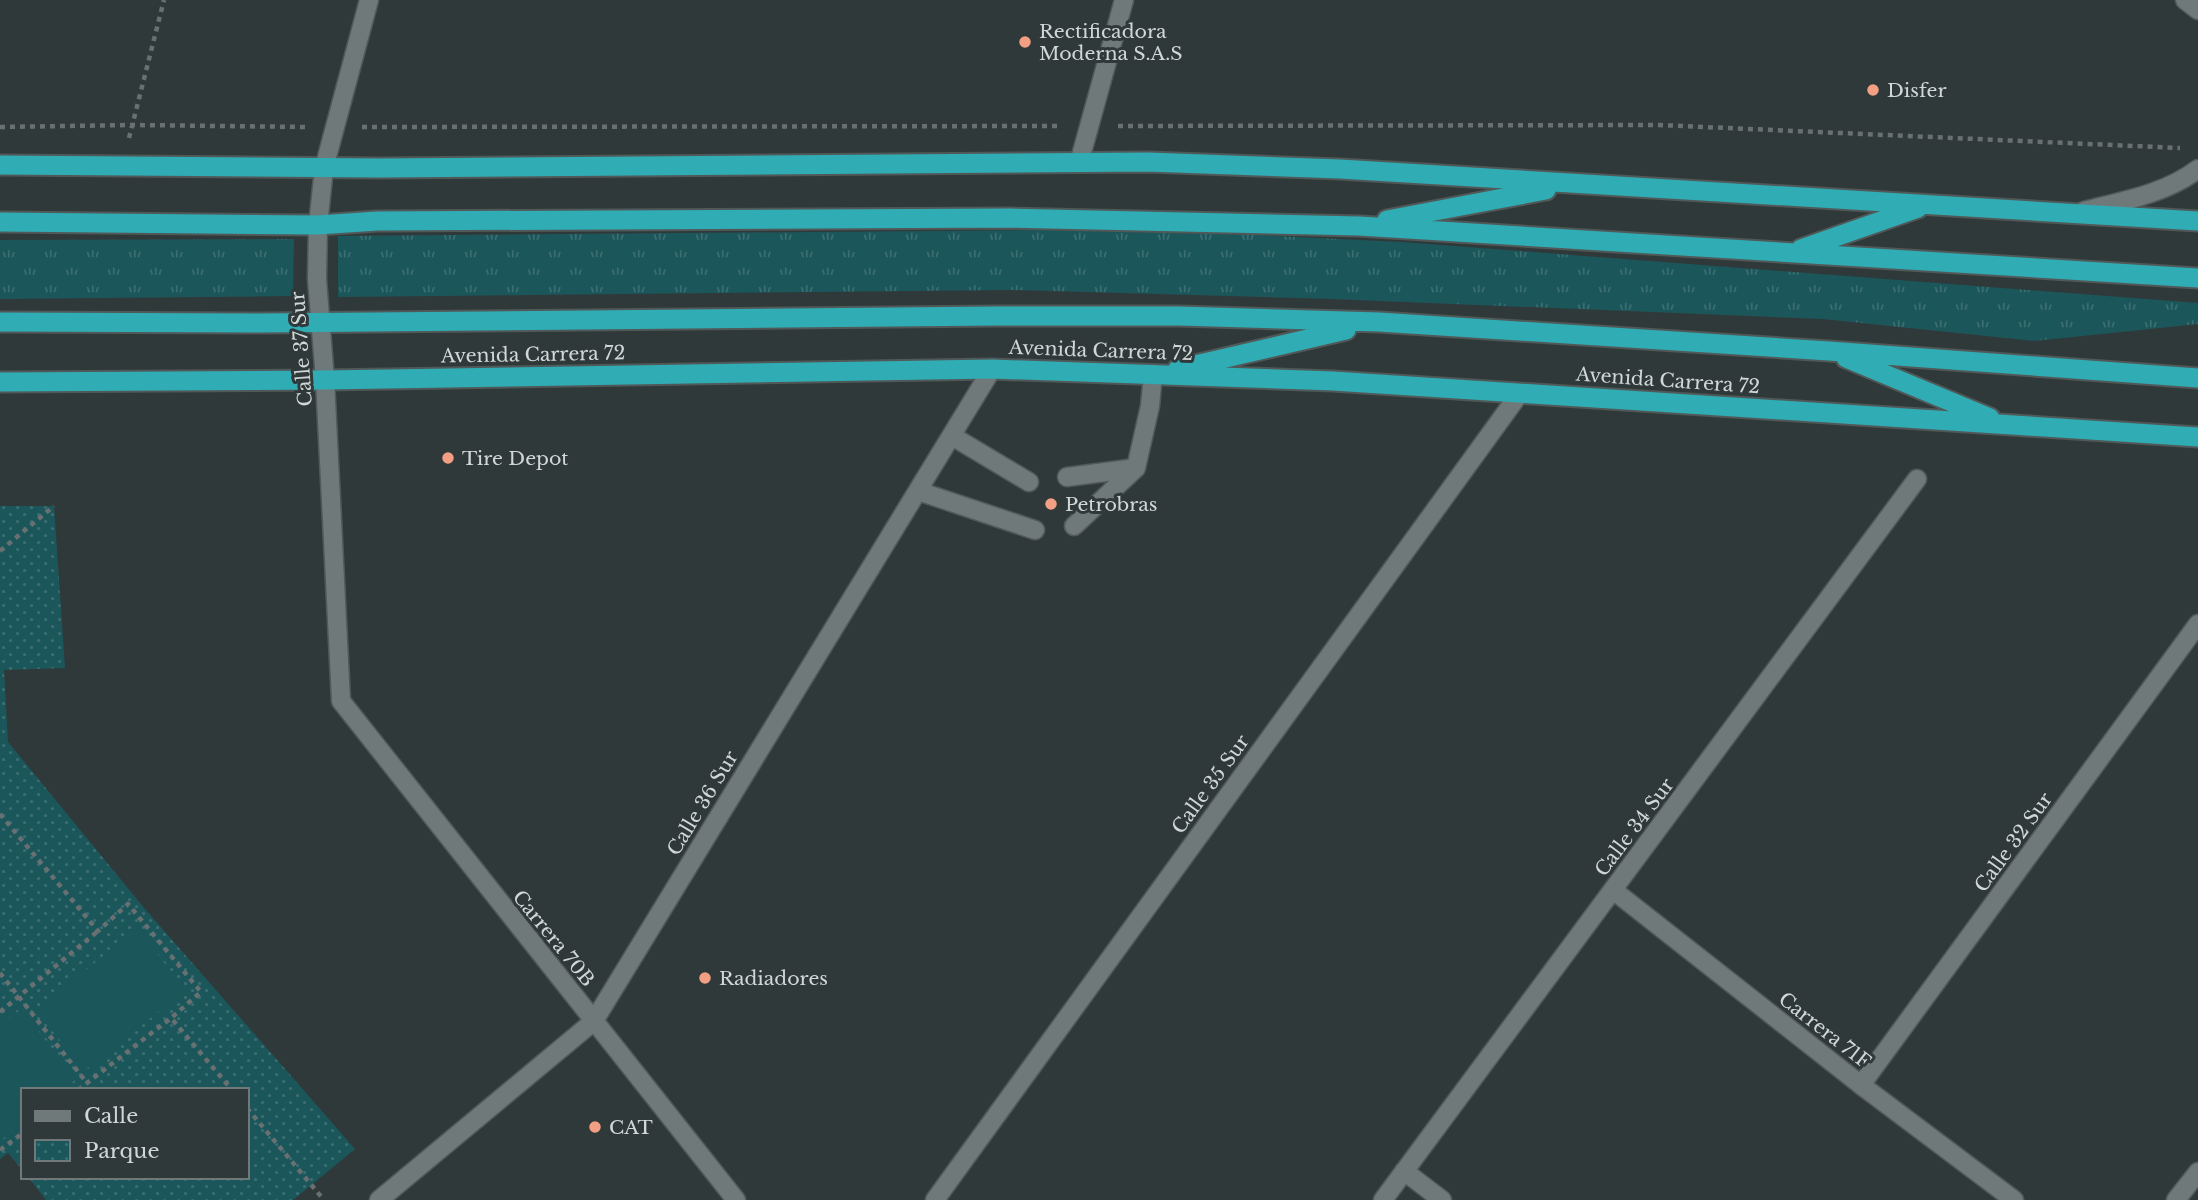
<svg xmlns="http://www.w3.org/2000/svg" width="2198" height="1200" font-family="'Libre Baskerville',serif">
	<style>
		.grass { fill: url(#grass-tufts) }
		.park { fill: url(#park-dots) }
		.pitch { fill: #1b565b }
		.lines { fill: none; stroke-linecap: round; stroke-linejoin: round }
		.service-casing { stroke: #505858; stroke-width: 21 }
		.minor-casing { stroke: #505858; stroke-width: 21 }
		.tertiary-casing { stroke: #505858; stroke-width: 21 }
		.trunk-casing { stroke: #505858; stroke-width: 23 }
		.path { stroke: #687071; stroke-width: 4.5; stroke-dasharray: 5 5; stroke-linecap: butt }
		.service { stroke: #6f797a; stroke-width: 18 }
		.minor { stroke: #6f797a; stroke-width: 18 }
		.tertiary { stroke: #6f797a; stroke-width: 18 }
		.trunk { stroke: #30acb4; stroke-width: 19 }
		.poi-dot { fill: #f39f84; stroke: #30393a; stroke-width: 2.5 }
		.labels { text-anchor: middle; stroke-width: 6; stroke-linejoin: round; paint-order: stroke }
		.poi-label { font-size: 19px; fill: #d1d7d7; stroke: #30393a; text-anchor: start }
		.street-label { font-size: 19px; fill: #d1d7d7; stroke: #30393a }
	</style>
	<defs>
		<pattern id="grass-tufts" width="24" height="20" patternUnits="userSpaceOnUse" patternTransform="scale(1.75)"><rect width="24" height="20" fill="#1b565b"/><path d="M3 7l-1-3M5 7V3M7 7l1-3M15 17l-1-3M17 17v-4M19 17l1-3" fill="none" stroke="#3b6e72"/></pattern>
		<pattern id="park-dots" width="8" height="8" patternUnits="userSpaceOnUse" patternTransform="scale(1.75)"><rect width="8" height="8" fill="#1b565b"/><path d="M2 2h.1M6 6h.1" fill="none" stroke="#3b6e72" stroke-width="1.8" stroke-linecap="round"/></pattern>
	</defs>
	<rect width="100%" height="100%" fill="#30393a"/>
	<path class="grass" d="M1041 230 1256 235 1402 242 2198 303V324L2034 341 1823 319 1332 299 1012 290 338 297V236Z
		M294 239 293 296 0 299V240Z"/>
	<path class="park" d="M0 506H54L65 668 4 670 8 742 145 909 355 1149 293 1200H46L28 1177H247V1090H23V1171L8 1153 0 1159Z"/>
	<path class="pitch" d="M137 929 186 990 84 1071 36 1010Z
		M21 1009 76 1079 63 1090H23V1122L0 1141V1026Z"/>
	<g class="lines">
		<defs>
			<path id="service" d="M952 436 1029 482
				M1067 477 1136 468 1150 406 1153 374
				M918 491 1035 530
				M1074 526 1136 468"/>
			<path id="minor" d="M369 0 324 168 318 225 317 279 325 380 341 701 736 1200
				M2185 0 2198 10
				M1079 163 1124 0
				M1613 890 1861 1085
				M1404 1171 1442 1200
				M379 1200 594 1021 992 369
				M935 1200 1520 393
				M1383 1200 1917 479
				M2176 1200 2198 1172"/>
			<path id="tertiary" d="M2084 211C2122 201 2165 194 2198 169
				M2014 1200 1861 1085 2198 624"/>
			<path id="trunk" d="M0 165 380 168 1148 162 1340 169 2198 221
				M1387 220 1546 190
				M0 222 318 225 377 221 1009 218 1359 226 2198 278
				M1801 249 1918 208
				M0 322 262 323 997 316H1179L1379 322 1829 351 2198 378
				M1846 358 1990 418
				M1178 369 1346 330
				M0 382 325 380 992 369 1333 381 2198 437"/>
		</defs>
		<use href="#service" class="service-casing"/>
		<use href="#minor" class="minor-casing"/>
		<use href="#tertiary" class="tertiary-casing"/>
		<use href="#trunk" class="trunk-casing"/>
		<path class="path" d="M1118 126 1659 125 2180 148
			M0 127 132 125 308 127
			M362 127 1060 126
			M129 138 164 0
			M0 551 54 506
			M0 814 98 931 128 904 201 992 171 1018 232 1090
			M0 973 87 1083
			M0 1012 98 931
			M78 1090 171 1018
			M247 1108 324 1200
			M0 1150 23 1133"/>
		<use href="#service" class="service"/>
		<use href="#minor" class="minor"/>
		<use href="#tertiary" class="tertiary"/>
		<use href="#trunk" class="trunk"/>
	</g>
	<g class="poi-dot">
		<circle cx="1025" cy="42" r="7"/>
		<circle cx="1873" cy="90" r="7"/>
		<circle cx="448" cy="458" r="7"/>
		<circle cx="1051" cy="504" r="7"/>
		<circle cx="705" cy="978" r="7"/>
		<circle cx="595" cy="1127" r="7"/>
	</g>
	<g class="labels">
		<g class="poi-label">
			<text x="1039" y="38">Rectificadora<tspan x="1039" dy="22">Moderna S.A.S</tspan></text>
			<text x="1887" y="97">Disfer</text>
			<text x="462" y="465">Tire Depot</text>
			<text x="1065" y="511">Petrobras</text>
			<text x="719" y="985">Radiadores</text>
			<text x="609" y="1134">CAT</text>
		</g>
		<g class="street-label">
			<text transform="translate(301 349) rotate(-94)" y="7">Calle 37 Sur</text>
			<text transform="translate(1101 350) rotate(2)" y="7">Avenida Carrera 72</text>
			<text transform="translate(533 354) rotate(-1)" y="7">Avenida Carrera 72</text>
			<text transform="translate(1668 380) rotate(4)" y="7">Avenida Carrera 72</text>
			<text transform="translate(1210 784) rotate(-54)" y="7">Calle 35 Sur</text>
			<text transform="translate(702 803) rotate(-59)" y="7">Calle 36 Sur</text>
			<text transform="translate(1634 827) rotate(-53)" y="7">Calle 34 Sur</text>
			<text transform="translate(2013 842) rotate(-54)" y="7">Calle 32 Sur</text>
			<text transform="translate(554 938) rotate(51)" y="7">Carrera 70B</text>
			<text transform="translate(1825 1030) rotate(38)" y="7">Carrera 71F</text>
		</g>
	</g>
	<rect x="21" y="1088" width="228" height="91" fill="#30393a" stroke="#707879" stroke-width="2"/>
	<rect x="35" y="1111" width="35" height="10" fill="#6f797a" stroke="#707879" stroke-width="2"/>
	<text x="84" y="1123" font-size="21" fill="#d1d7d7">Calle</text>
	<rect x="35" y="1140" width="35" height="21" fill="url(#park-dots)" stroke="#707879" stroke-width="2"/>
	<text x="84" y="1158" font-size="21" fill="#d1d7d7">Parque</text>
</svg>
